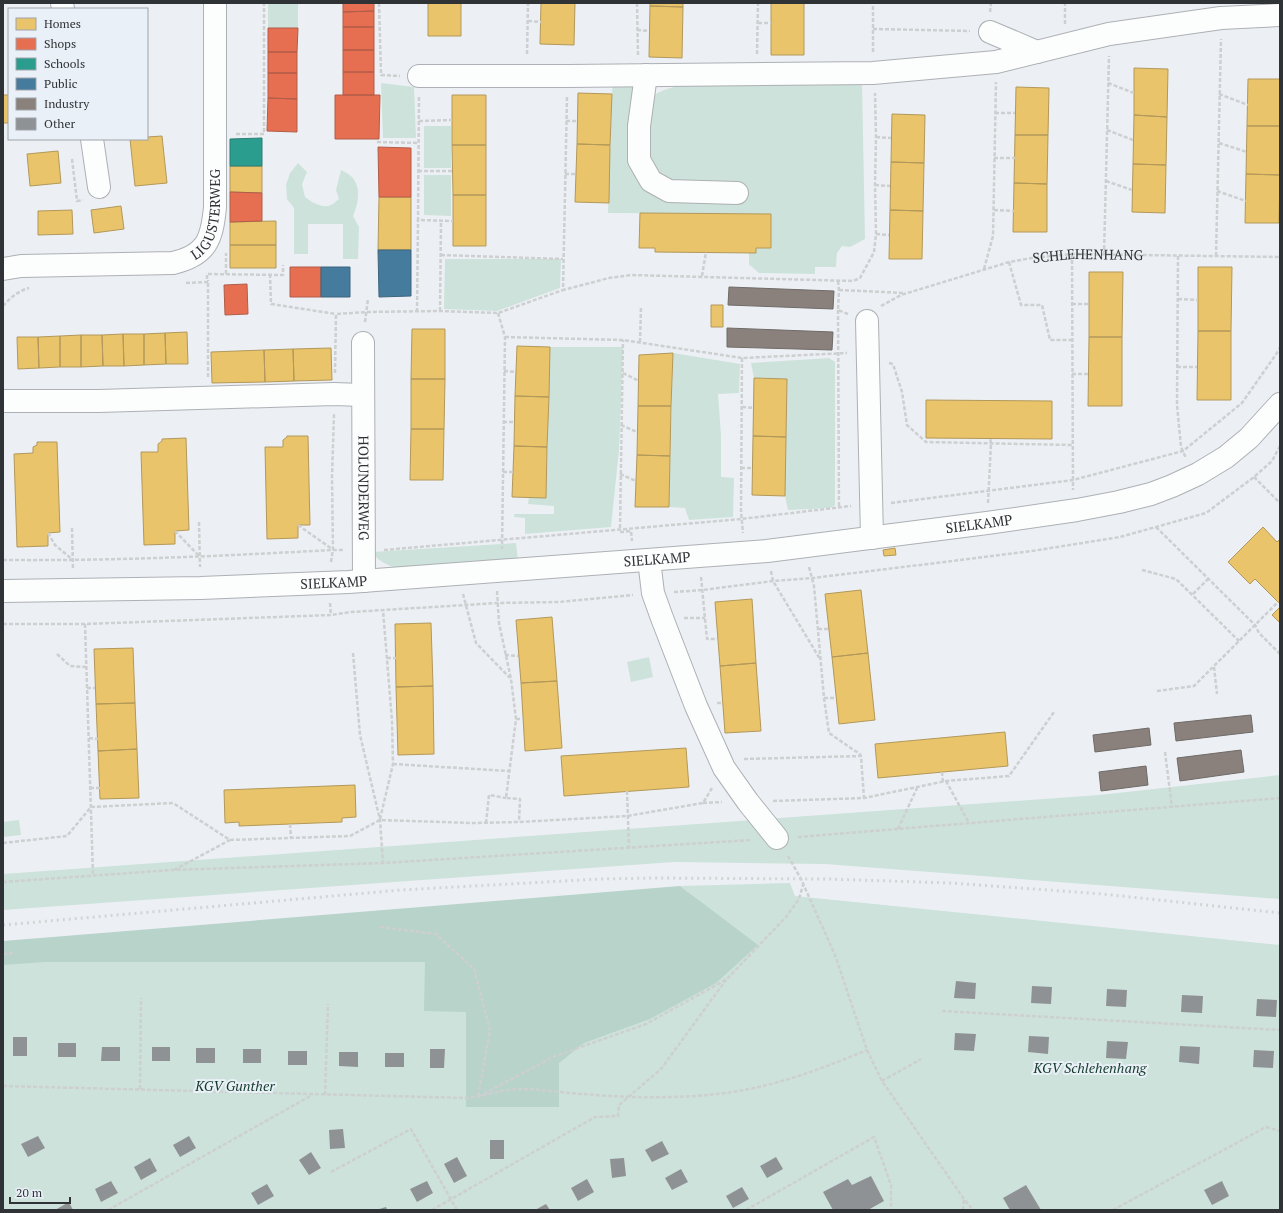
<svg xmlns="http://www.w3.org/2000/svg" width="1283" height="1213" font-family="'PT Serif',serif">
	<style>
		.green { fill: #cde2da }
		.forest { fill: #b8d3c9 }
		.homes { fill: #e9c46a; stroke: #b2985a }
		.shops { fill: #e76f51; stroke: #b05d49 }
		.schools { fill: #2a9d8f; stroke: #2c7d74 }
		.public { fill: #457b9d; stroke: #3f657e }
		.industry { fill: #8a817c; stroke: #6f6a67 }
		.building { fill: #8f9295 }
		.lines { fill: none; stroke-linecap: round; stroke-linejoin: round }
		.minor-casing { stroke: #adb0b4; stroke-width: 24 }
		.path { stroke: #cdcfd0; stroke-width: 2.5; stroke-dasharray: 4 2; stroke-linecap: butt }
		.minor { stroke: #fcfdfd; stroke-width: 22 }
		.rail { stroke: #d2d4d5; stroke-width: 3; stroke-dasharray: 2 4; stroke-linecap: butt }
		.labels { text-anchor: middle; stroke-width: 4; stroke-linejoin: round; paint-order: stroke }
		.street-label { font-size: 14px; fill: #303336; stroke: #e9f0f7 }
		.park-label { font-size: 14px; font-style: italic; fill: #143b2b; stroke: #e9f0f7 }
	</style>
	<rect width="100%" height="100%" fill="#ecf0f4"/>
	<path class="green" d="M268 3H298V28H268Z
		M613 81 635 82 633 163 679 185 648 168 650 98C661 89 674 87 687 84L862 82 865 239 850 247 842 246 837 253 836 267H815V274L759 273 751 266 749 265V253L756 248H771V214L608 213 612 94Z
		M381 83 414 87 416 138H383Z
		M424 126H451V168H424Z
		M298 163 307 172 302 184 305 197C311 202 323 209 331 205 334 204 337 200 339 199L336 190 341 170C345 172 349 174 352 177 362 189 358 204 353 216L359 227 358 259H343V224H308V254H294V208L287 199 286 185 290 173Z
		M424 175H451V216L424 215Z
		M445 259H561L560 288 497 311 444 309Z
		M550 347H623L619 450 611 527 525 534V518L514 517V514H554V506L528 504 529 497H546Z
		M673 353 740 364 739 393 718 394 721 435V477L734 478 733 517 689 520 685 508 669 507Z
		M829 358 835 362V505L830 508 788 510 785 496 787 379 754 378 751 363Z
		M516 543 518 561 402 569C389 566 380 563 372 552Z
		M649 657 653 677 631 682 627 662Z
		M1280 775V899L825 864 674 862 3 910V874L1099 795Z
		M19 820 21 835 3 837V822Z
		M790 883 795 896 1280 945V1210H3V950L692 895 680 886Z"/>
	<path class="forest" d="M680 886 758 945 716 983 650 1019 584 1043 559 1063V1107H466V1012L424 1011 425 962H45L3 965V941Z"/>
	<path class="homes" d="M428 3H461V36H428Z
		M541 3H575L574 45 540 44Z
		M650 3H683V7L650 6Z
		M771 3H804V55H771Z
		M650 6 683 7 682 58 649 57Z
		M1134 68 1168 69 1167 117 1134 115Z
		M1248 79H1280V126H1247Z
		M1016 87 1049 88 1048 135H1015Z
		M578 93 612 94 610 145 577 144Z
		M3 95H9V123H3Z
		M452 95H486V145H452Z
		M892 114 925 115 924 163 891 162Z
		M1134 115 1167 117 1166 165 1133 164Z
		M1247 126H1280V175L1246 174Z
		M1015 135H1048L1047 184 1014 183Z
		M162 136 167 183 135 186 130 139H147V137Z
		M577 144 610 145 609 203 575 202Z
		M452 145H486V195H453Z
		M58 151 61 183 30 186 27 154Z
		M891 162 924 163 923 211 890 210Z
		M1133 164 1166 165 1165 213 1132 212Z
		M230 166H262V193L230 192Z
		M1246 174 1280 175 1279 223H1245Z
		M1014 183 1047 184V232H1013Z
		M453 195H486V246H453Z
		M379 197H411V250H378Z
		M121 206 124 229 94 233 91 210Z
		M72 210 73 234 38 235V211Z
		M890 210 923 211 922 259H889Z
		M640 213 771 214V248H756V253L655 252V248H639Z
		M276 221V245H230V222Z
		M230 245H276V268H230Z
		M1198 267H1232L1231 331H1198Z
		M1089 272H1123L1122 337H1089Z
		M711 305H723V327H711Z
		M412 329H445V379H411Z
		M1198 331H1231V400H1197Z
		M187 332 188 364H166L165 333Z
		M165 333 166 364 144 365V334Z
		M123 334 124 366H103L102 335Z
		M123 334H144V365L124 366Z
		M81 335V367H60V336Z
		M81 335H102L103 366 81 367Z
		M60 336V367L39 368 38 337Z
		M17 337H38L39 368 18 369Z
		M1089 337H1122V406H1088Z
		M517 346 550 347 549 397 515 396Z
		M331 348 332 380 294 381 293 349Z
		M293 349 294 381 265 382 264 350Z
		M264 350 265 382 212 383 211 352Z
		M673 353 671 406H638L639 355Z
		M754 378 787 379 786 437 753 436Z
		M411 379H445L444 429H411Z
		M515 396 549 397 547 447 514 446Z
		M926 400 1052 401V439L926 438Z
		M638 406H671L670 456 637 455Z
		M411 429H444L443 480H410Z
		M287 436H308L310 525H298V538L267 539 265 447H283V440L286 438Z
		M753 436 786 437 785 496 752 495Z
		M186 438 189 530 175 531V544L144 545 141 452H158V444L162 441V439Z
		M37 442H57L60 532 48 533V546L17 547 14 454 33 453V447L37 445Z
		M514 446 547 447 546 498 512 497Z
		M637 455 670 456 669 507H635Z
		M1263 527 1277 542 1280 539V604L1255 579 1250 584 1228 562Z
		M895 548 896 555 884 556 883 550Z
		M861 590 868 653 832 657 825 594Z
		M752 599 756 663 720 666 715 602Z
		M1280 607V623L1272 615Z
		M552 617 557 681 521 683 516 620Z
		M431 623 433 686 396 687 395 624Z
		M133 648 135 703 96 704 94 649Z
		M868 653 875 720 839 724 832 657Z
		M756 663 761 731 725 733 720 666Z
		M557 681 562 748 525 751 521 683Z
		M433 686 434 754 398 755 396 687Z
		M135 703 137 749 98 751 96 704Z
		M1005 732 1008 766 878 778 875 744Z
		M686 748 689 787 564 796 561 756Z
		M137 749 139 798 100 799 98 751Z
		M355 785 356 817 342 818V822L239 826V822L225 823 224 790Z"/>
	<path class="shops" d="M343 3H374V11L343 12Z
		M374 11V27H343V12Z
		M343 27H374V50H343Z
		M268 28H298L297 52H268Z
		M343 50H374V72H343Z
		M268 52H297V73H268Z
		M343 72H374V95H343Z
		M268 73H297V99L268 98Z
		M335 95H380L379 139H335Z
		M268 98 297 99V132L267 131Z
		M378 147 411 148V197H379Z
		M230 192 262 193V221L230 222Z
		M290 267H321V297H290Z
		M247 284 248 314 225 315 224 285Z"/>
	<path class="schools" d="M262 138V166H230V139Z"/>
	<path class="public" d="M378 250H411V296L379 297Z
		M321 267H350V297H321Z"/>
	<path class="industry" d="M729 287 834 291 833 309 728 305Z
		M727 328 833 332 832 350 727 347Z
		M1251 715 1253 732 1176 741 1174 723Z
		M1149 728 1151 745 1095 752 1093 735Z
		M1241 750 1244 772 1180 781 1177 758Z
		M1146 766 1148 785 1101 791 1099 772Z"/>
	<path class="building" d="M956 981 976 983 975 999 954 998Z
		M1032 986 1052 987 1051 1004 1031 1003Z
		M1107 989 1127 990 1126 1007 1106 1006Z
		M1182 995 1203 996 1202 1013 1181 1012Z
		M1257 999 1277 1000 1276 1017 1256 1016Z
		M955 1033 976 1034 974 1051 954 1050Z
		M1029 1036 1049 1037 1048 1054 1028 1052Z
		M13 1037H27V1056H13Z
		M1107 1041 1128 1042 1126 1059 1106 1058Z
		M58 1043H76V1057H58Z
		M1180 1046 1200 1047 1199 1064 1179 1062Z
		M102 1047H120V1061H101Z
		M152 1047H170V1061H152Z
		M196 1048H215V1063H196Z
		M243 1049H261V1063H243Z
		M430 1049H445L444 1068H430Z
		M1254 1050 1274 1051 1273 1068 1253 1067Z
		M288 1051H307V1065H288Z
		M339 1052H358V1067L339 1066Z
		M385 1053H404V1067H385Z
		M343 1129 345 1148 330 1149 329 1130Z
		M38 1136 45 1148 28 1157 21 1144Z
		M189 1136 196 1148 180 1157 173 1145Z
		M490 1140H504V1159H490Z
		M662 1141 669 1154 652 1162 645 1150Z
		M311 1152 321 1168 309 1175 299 1160Z
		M457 1157 467 1176 454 1183 444 1164Z
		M776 1157 783 1169 767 1178 760 1166Z
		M150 1158 157 1171 141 1180 134 1167Z
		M624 1158 626 1176 612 1178 610 1159Z
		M681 1169 688 1182 672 1190 665 1178Z
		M871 1176 884 1201 868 1210H833L823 1192 848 1179 852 1185Z
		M587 1179 594 1192 578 1201 571 1188Z
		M111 1181 118 1193 101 1202 95 1189Z
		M427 1181 433 1193 417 1202 410 1189Z
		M1222 1181 1229 1196 1212 1205 1204 1190Z
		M267 1184 274 1196 258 1205 251 1193Z
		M1026 1185 1041 1210H1010L1003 1198Z
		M742 1187 749 1199 733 1208 726 1196Z
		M69 1202 73 1210H55Z
		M546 1204 550 1210H535Z
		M386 1207 387 1210H376Z"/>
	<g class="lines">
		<defs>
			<g id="minor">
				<path d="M62 3 63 9"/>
				<path d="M990 32 1037 52"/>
				<path d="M646 75 639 126V160L651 181 669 191 737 193"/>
				<path d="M419 76H568L873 73 996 62 1109 34 1221 18 1280 15"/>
				<path d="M92 139 99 187"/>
				<path id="s2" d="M3 269 21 266 173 263C207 255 212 239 215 207V3"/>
				<path d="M867 321 872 538"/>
				<path id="s3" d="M363 343 364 581"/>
				<path d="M3 401H99L334 394 362 395"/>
				<path d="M649 560 653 593 662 618 696 706 724 768 748 802 777 838"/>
				<path id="s4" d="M3 591 201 588 349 582 767 551 987 523 1077 510 1119 502 1151 494 1172 486 1198 474 1226 457 1249 438 1280 404"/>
			</g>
		</defs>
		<use href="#minor" class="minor-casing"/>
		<g class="path">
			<path d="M379 3 381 75 400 76"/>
			<path d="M637 3 638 55"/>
			<path d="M990 12 991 3"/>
			<path d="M528 21 541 22"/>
			<path d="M758 23H771"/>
			<path d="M1065 24V3"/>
			<path d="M873 29 970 31"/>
			<path d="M637 30 649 31"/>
			<path d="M873 52V3"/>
			<path d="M527 54 528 3"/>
			<path d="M757 54 758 3"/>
			<path d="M1108 83 1134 93"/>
			<path d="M1219 94 1248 105"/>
			<path d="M419 97 418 220 453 221"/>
			<path d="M567 97 563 290 609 278 631 275 853 281 860 278 874 252 876 234 875 185 876 137 875 93"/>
			<path d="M995 113H1015"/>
			<path d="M419 121 452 120"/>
			<path d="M566 121H577"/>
			<path d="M1107 130 1133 140"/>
			<path d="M236 134H264V3"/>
			<path d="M876 137 891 138"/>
			<path d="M377 142 419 143"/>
			<path d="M1219 143 1247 152"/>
			<path d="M994 158H1015"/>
			<path d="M72 159 77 201 83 200"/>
			<path d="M418 171H453"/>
			<path d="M565 174H576"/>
			<path d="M1106 181 1132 190"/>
			<path d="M875 185 890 186"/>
			<path d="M1217 191 1246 201"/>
			<path d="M994 210 1014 211"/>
			<path d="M876 234 889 235"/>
			<path d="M1072 254 1073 490"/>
			<path d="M441 255 563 259"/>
			<path d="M1104 255 1109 56"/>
			<path d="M1178 256 1177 405 1181 447 1186 458"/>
			<path d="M1216 256 1221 39"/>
			<path d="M1009 262 1021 305H1042L1050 340H1072"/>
			<path d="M984 269 993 236 996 82"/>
			<path d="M226 274V253"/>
			<path d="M270 274 271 304 336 314"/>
			<path d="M702 276 706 252"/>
			<path d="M838 281 839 290 838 310 848 314"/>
			<path d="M186 283 207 282V274L283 275V265"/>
			<path d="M839 290 905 293"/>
			<path d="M1178 299 1198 300"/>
			<path d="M1072 304H1089"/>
			<path d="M3 306C10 298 18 291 29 288"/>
			<path id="s1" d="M881 306 901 295 1009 262 1032 258 1072 254 1280 257"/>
			<path d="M838 310 839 508"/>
			<path d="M440 311 441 221"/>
			<path d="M417 312 418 220"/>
			<path d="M498 313 505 337 502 549"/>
			<path d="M365 322 368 299"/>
			<path d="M505 337 623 340 742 358 847 353"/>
			<path d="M640 342 641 307"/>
			<path d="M742 358 741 511 743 533"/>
			<path d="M889 363 893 364 902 392 907 425 926 442 1072 445"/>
			<path d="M1177 367H1197"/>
			<path d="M504 371 516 372"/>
			<path d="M335 373 336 314 367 312 440 311 498 313 563 290"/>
			<path d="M623 373 639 381"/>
			<path d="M1072 374H1089"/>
			<path d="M208 377V280"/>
			<path d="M742 407 754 408"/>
			<path d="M503 422H514"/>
			<path d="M621 425 637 432"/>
			<path d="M741 468H752"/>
			<path d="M503 472H513"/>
			<path d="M620 474 636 481"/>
			<path d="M1254 477 1280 503"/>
			<path d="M891 503 1073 480 1183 451 1242 403 1279 350 1280 347"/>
			<path d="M988 503 991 443 990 438"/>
			<path d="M199 522 200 567"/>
			<path d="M298 525 332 549"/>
			<path d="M1156 527 1255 625 1259 633 1280 654"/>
			<path d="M72 528 73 570"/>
			<path d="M620 528 623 340"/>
			<path d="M175 531 200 557"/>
			<path d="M620 532 631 531 632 541"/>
			<path d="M48 533 55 545 73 560"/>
			<path d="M384 550 741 519 851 506"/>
			<path d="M3 560C113 561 222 556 332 550H344"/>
			<path d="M331 562 333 549 332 477 334 414"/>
			<path d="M809 567 814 586 824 698 829 733 861 755"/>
			<path d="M1142 570 1176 579 1239 641"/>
			<path d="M771 571 773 581 820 659"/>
			<path d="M701 577 707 639H717"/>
			<path d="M497 591 499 623 511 679 516 719 506 798 520 799 519 822"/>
			<path d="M674 592 703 590 773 581 813 578 936 563 1032 551 1120 537 1206 513 1254 477 1272 461 1280 446"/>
			<path d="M463 594 476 643 510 678"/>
			<path d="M1193 594 1209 578"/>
			<path d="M330 603 331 615"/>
			<path d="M684 618H705"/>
			<path d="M3 624H85L331 615 351 612 498 603 559 602 633 595"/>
			<path d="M85 624 93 875"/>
			<path d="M818 629H829"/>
			<path d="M353 653 360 735 380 820 383 863"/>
			<path d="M57 654 70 666 86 667"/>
			<path d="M505 655 518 656"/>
			<path d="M387 658H396"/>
			<path d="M1214 667 1217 694"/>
			<path d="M87 688H95"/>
			<path d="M1157 691 1194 686 1278 602"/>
			<path d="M824 698H835"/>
			<path d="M717 703H722"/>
			<path d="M516 719H523"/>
			<path d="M89 738 98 739"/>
			<path d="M1165 752 1172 807"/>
			<path d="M744 759 861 756 864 798"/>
			<path d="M393 764 509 771"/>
			<path d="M942 772 943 783"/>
			<path d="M946 781 969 823"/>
			<path d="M90 788H100"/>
			<path d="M627 791 629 848"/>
			<path d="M773 801 864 798 946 781 1009 776 1054 712"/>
			<path d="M703 803 722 802"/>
			<path d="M380 819 393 764 392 721 383 610"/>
			<path d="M486 823 489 795 506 798"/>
			<path d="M290 824 291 838"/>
			<path d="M898 829 917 788"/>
			<path d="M798 837 1280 798"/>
			<path d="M3 843 67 836 91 807 173 803 230 840 350 836 380 820 473 823 519 822 627 816 703 803 712 788"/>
			<path d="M788 856 801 879 835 955 867 1050 882 1081 964 1199 973 1210"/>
			<path d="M174 870 230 840"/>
			<path d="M3 882 172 870 383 863 751 840"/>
			<path d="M380 927 436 934 474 969 490 1030 478 1097 555 1056 646 1024 727 979 786 917 799 899 803 885"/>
			<path d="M3 954 14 953"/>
			<path d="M942 1011 1280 1030"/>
			<path d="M882 1081 921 1059"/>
			<path d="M3 1086 466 1098C480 1097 494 1092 508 1090 532 1087 559 1093 583 1094 630 1098 679 1099 725 1093 774 1087 821 1069 867 1050"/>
			<path d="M140 1089 141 998"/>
			<path d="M325 1095 328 1004"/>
			<path d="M331 1172 411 1129 457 1210"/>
			<path d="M108 1210 312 1095"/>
			<path d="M432 1210 595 1117 618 1116 619 1105 661 1069 726 980"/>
			<path d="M746 1210 874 1137 891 1185V1210"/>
			<path d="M963 1210 964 1199"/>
			<path d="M1113 1210 1266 1127 1280 1131"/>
		</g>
		<use href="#minor" class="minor"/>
		<path class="rail" d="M3 925 401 890 600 879 655 878 828 879 951 883 1103 894 1280 913"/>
	</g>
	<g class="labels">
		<g class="street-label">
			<text dy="5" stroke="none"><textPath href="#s2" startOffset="238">LIGUSTERWEG</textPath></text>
			<text dy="5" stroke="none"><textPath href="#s1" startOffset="215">SCHLEHENHANG</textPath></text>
			<text dy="5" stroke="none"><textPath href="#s3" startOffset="145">HOLUNDERWEG</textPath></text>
			<text dy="5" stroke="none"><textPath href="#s4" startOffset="979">SIELKAMP</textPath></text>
			<text dy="5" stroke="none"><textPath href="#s4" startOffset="655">SIELKAMP</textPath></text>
			<text dy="5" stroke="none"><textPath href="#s4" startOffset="331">SIELKAMP</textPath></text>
		</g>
		<g class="park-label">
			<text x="1090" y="1073">KGV Schlehenhang</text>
			<text x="235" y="1091">KGV Gunther</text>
		</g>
	</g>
	<rect width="1283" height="1213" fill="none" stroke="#303336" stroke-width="8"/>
	<rect x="8" y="8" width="140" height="132" fill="#e9f0f7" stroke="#9fa4aa"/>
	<rect x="16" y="18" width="20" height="12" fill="#e9c46a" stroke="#9fa4aa"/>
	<text x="44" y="28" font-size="12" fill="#303336">Homes</text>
	<rect x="16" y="38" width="20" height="12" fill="#e76f51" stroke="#9fa4aa"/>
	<text x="44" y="48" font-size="12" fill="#303336">Shops</text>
	<rect x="16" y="58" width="20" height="12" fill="#2a9d8f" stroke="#9fa4aa"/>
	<text x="44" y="68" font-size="12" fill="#303336">Schools</text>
	<rect x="16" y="78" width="20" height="12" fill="#457b9d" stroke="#9fa4aa"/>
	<text x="44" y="88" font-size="12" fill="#303336">Public</text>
	<rect x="16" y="98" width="20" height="12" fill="#8a817c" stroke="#9fa4aa"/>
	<text x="44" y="108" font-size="12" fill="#303336">Industry</text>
	<rect x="16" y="118" width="20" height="12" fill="#8f9295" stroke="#9fa4aa"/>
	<text x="44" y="128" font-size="12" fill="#303336">Other</text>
	<path d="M10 1197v6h60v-6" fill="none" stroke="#303336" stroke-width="2"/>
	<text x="16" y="1197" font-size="12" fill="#303336" stroke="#e9f0f7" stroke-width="3" paint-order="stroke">20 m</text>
</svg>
